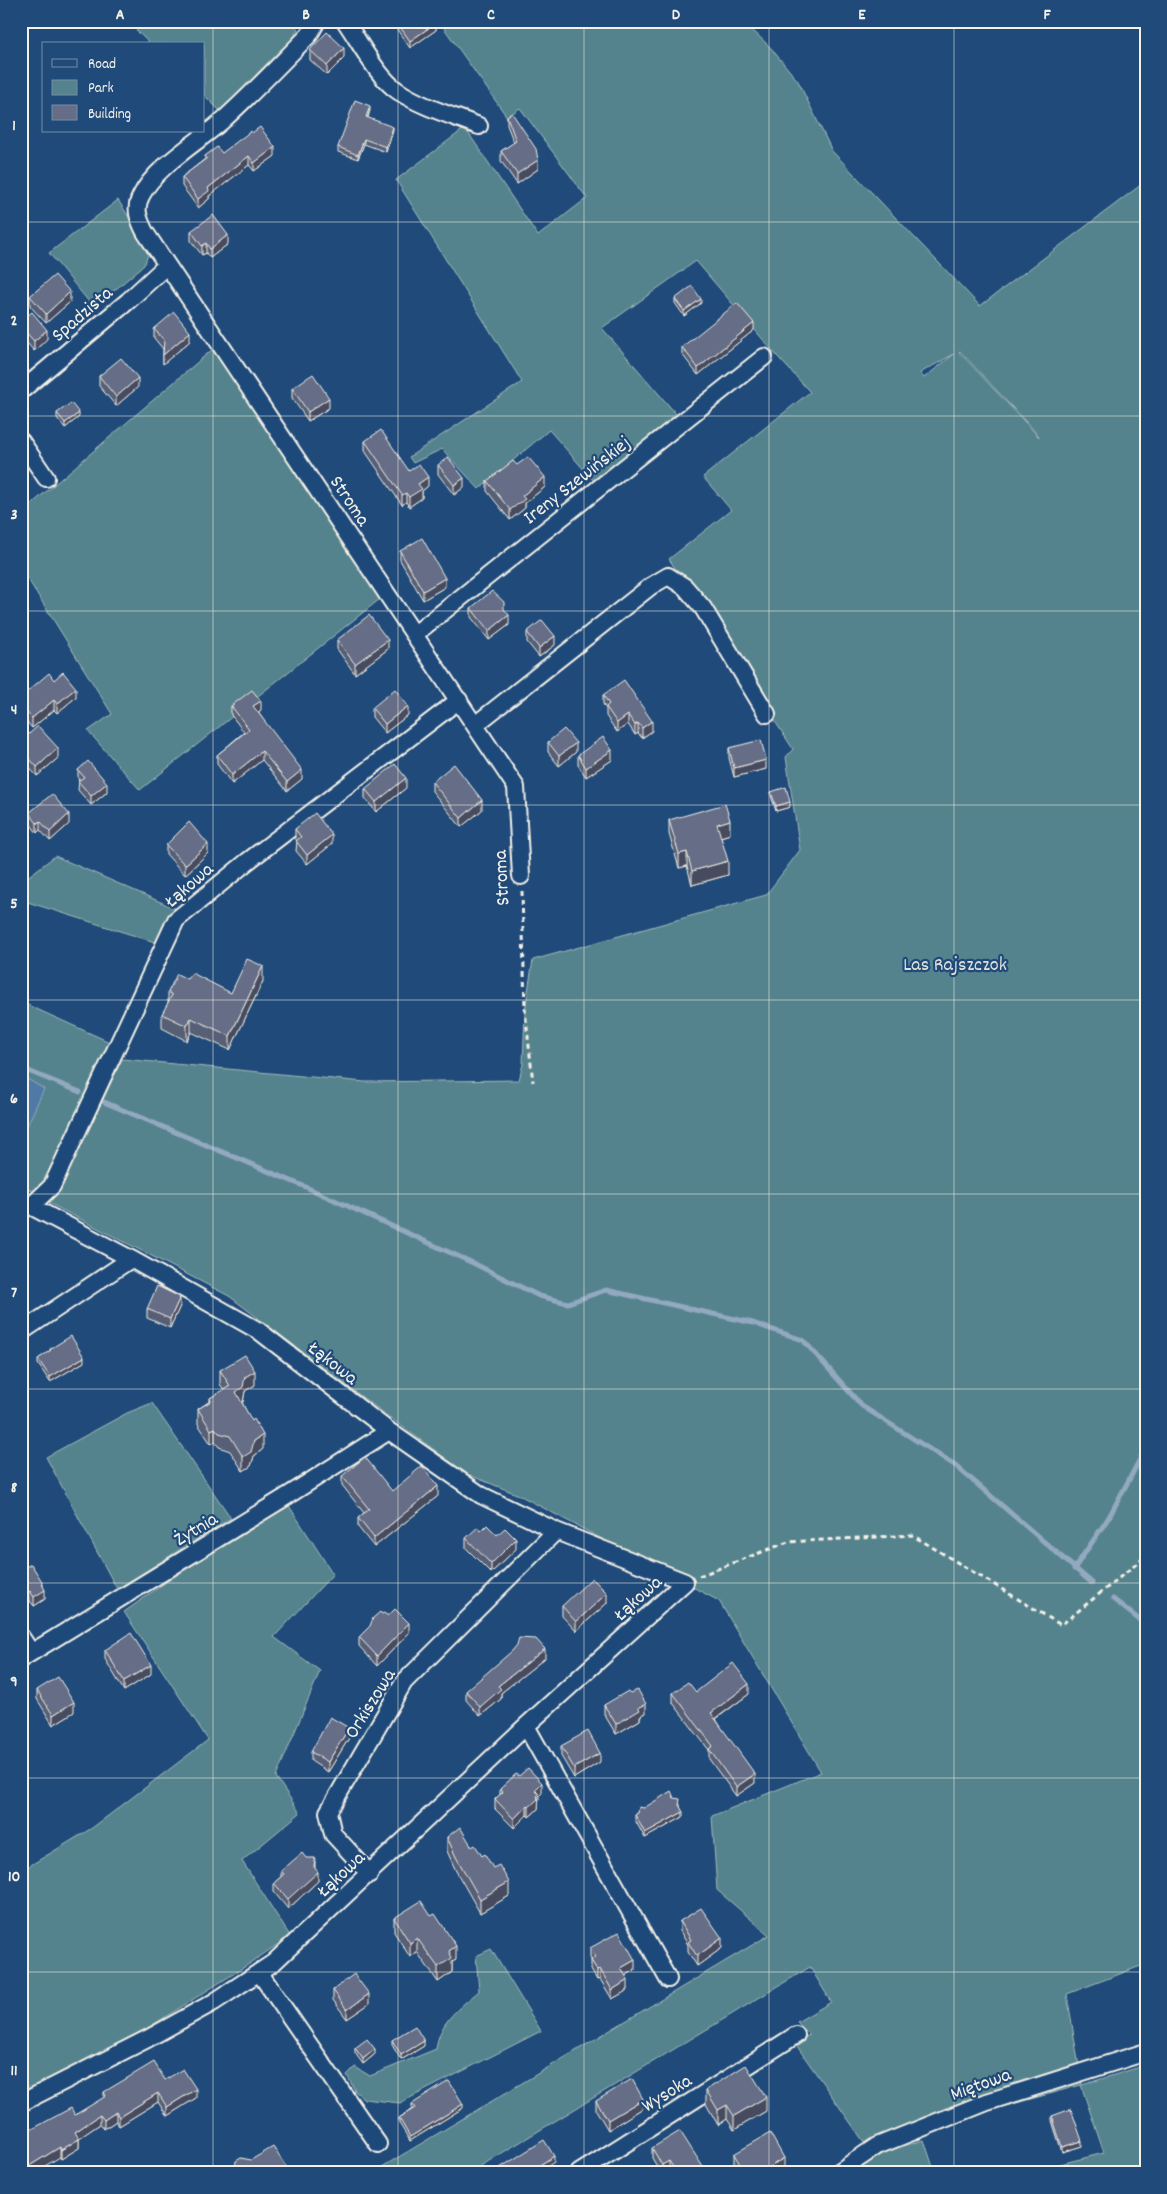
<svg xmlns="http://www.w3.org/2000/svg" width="1167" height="2194" font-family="Dekko,sans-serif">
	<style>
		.green { fill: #54838d; stroke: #a4baba; fill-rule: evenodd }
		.water { fill: #5179a5; stroke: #92a9c0 }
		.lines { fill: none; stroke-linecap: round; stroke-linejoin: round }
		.stream { stroke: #92a9c0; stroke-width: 5 }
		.minor-casing { stroke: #f4f1e8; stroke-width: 20 }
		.path { stroke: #f4f1e8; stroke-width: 3; stroke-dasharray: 5 4; stroke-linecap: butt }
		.minor { stroke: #1f4a7a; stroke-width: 16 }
		.wall { fill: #575e74; stroke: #f4f1e8 }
		.shaded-wall { fill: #474c5e; stroke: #f4f1e8 }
		.building { fill: #656d87; stroke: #f4f1e8 }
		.grid { fill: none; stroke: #f4f1e8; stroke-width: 1; stroke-opacity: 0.55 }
		.labels { text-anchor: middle; stroke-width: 4.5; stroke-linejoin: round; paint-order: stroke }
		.street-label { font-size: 20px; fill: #f4f1e8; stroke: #1f4a7a }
		.park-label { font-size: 20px; fill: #dce0da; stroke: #1f4a7a }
		.neatline { fill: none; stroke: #f4f1e8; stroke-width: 2 }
		.grid-label { font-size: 16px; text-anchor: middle; font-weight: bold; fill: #f4f1e8 }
	</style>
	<rect width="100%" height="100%" fill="#1f4a7a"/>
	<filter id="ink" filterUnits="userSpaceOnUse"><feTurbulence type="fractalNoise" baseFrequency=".02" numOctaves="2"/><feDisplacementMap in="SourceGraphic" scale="10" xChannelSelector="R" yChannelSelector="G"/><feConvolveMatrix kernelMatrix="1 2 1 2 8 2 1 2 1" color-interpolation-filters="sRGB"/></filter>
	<g filter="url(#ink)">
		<path class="green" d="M127 21H290L298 29 283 56 221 112 204 95V44H150Z
			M439 21H743L770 47 798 81 832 151 980 306 1146 181V1964L1067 1994 1082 2085 1146 2065V2173H1024L1104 2153 1081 2085 866 2145 794 2042 810 2035 797 2022 831 2002 810 1967 469 2173H372L769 1935 717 1890 712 1816 821 1772 719 1601 519 1495 467 1474 362 1397 229 1296 49 1203 67 1175 122 1059 365 1082 519 1080 523 1064 525 1010 533 960 766 895 800 850 786 757 793 749 669 559 731 510 703 477 810 392 777 356 696 261 602 328 677 415 594 481 549 430 479 489 442 449 413 463 409 457 522 382 396 180 465 128 538 236 587 198 520 108 507 117ZM960 351 1039 436V437L959 352ZM954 354 924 378 920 373Z
			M118 200 150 250 144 265 94 308 49 253Z
			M214 348 380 599 140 790 88 731 112 714 21 568V513Z
			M55 856 179 910 158 943 21 900V882Z
			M21 1002 114 1044 47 1191 34 1192 21 1185Z
			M152 1403 231 1518 117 1589 46 1457 127 1413Z
			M284 1498 333 1574 274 1637 320 1671 276 1777 300 1813 242 1861 290 1936 249 1964 148 2028 30 2089 21 2075V1871L92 1828 208 1740 124 1612Z
			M491 1949 541 2031 400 2103 364 2099 355 2091 347 2075 355 2067 370 2076 436 2049C439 2022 460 2007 479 1991L476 1956Z
			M924 2140 935 2173H849L890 2150Z"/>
		<path class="water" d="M21 1078 29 1080 44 1089 21 1139Z"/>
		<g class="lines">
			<path class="stream" d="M21 1068 80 1092
				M104 1102 308 1188 473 1263 539 1296 568 1303 606 1290 753 1323 803 1340 862 1406 956 1466 1092 1583
				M1074 1569 1109 1517 1146 1448
				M1113 1599 1146 1625"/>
			<defs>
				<path id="minor" d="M317 21 309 35C280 64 252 94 222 121 197 143 155 167 141 196 134 209 139 220 145 232L516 787 521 876
					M345 21C360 42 377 77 398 91 422 107 453 116 479 126
					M21 391 128 301 167 265
					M21 441 46 478
					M415 634 764 357
					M475 725 651 586 668 576 685 587 703 608 767 714
					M21 1201 131 1259 259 1331 389 1431 481 1495 556 1531 685 1582 526 1726 273 1963 214 2002 147 2039 21 2103
					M31 1206 52 1186 176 920 248 861 459 700
					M21 1332 131 1259
					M21 1637 31 1652
					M21 1659 284 1498 389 1431
					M526 1726 668 1979
					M370 1874 333 1834 328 1812 404 1682 556 1531
					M259 1972 378 2144
					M579 2173 796 2035
					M837 2173 877 2146 987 2102 1146 2052"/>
			</defs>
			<use href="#minor" class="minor-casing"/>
			<path class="path" d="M522 891 525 1010 533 1082
				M699 1576 788 1542 912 1535 1061 1625 1146 1556"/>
			<use href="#minor" class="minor"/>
		</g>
		<path class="wall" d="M391 21H435L436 30 410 48Z
			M310 50 344 58 327 75 310 60Z
			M370 110 368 118 393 131 386 152 364 144 358 159 338 152V147Z
			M507 116 538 169 517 184 501 161V151L514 143 507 125Z
			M222 153 275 156 254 171 249 165 209 196V199L198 208 182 186V177L205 159V156Z
			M191 231 228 244 210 258 206 253 202 255 191 241Z
			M30 296 70 302 46 323 30 306Z
			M675 299 701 303 684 316 675 303Z
			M21 321 47 339 34 351 21 336Z
			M154 329 190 341 163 364V349L154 338Z
			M754 330 698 375 682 354V347Z
			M99 376 138 387 116 406 99 386Z
			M292 388 329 408 308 421 292 398Z
			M57 413 79 417 65 428 57 418Z
			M365 441 409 471 428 486 422 491V498L409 507 406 502 402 505 365 451Z
			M438 465 464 487 454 495 438 474Z
			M517 465 545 487 525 503V508L510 520 487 491V481Z
			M400 551 445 587 423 600 400 560Z
			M471 608 509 625 489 640 471 617Z
			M527 632 555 645 539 657 527 642Z
			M337 640 388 649 355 674 337 649Z
			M54 680 76 697 57 713 54 710 32 728 21 715V697Z
			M603 695 652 731 642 738 638 733 635 735 628 724 617 732 606 716V709L603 704Z
			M231 706 261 710 258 712 302 779 287 791 262 760 232 784 217 764V755L244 732 231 715Z
			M372 708 408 715 385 733 372 717Z
			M21 741 58 758 37 776 21 759Z
			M548 742 576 752 559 766 548 752Z
			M729 748 766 769 734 777 729 758Z
			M578 755 612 760 586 777 578 765Z
			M78 770 107 792 91 805 78 790 79 780 78 779Z
			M432 782 482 810 461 827 432 791Z
			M406 788 376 812 365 798V789Z
			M771 792 790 807 776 811 771 796Z
			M29 813 69 824 50 841 40 830 37 833 29 822Z
			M669 820 730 834 721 837 728 875 692 885 687 866 679 868 669 834Z
			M295 829 332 844 307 864 296 851 297 841 295 838Z
			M166 845 208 853 185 875 166 854Z
			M187 979 231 993 263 981 230 1050 191 1032 187 1041 162 1028V1014L168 1004V992Z
			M180 1306 170 1328 147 1318V1309Z
			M50 1349 84 1362 50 1382 38 1364V1359L50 1351Z
			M220 1370 255 1385 245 1391 243 1402H242L263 1449 254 1456 251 1466 243 1471 230 1451 219 1447 215 1442 211 1444 198 1424V1409L210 1401V1398L224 1390 220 1384Z
			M342 1476 392 1491 438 1496 374 1547 358 1527V1518L364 1513 342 1485Z
			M481 1531 497 1535 516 1549 491 1573 466 1548V1538Z
			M21 1570 43 1587 45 1599 34 1606 30 1601 24 1605 21 1600Z
			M607 1603 576 1631 562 1616V1606Z
			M382 1614 388 1616 409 1633 377 1666 359 1646V1637Z
			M105 1650 151 1674 124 1691 105 1659Z
			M545 1658 501 1693V1699L480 1716 466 1700V1691Z
			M37 1690 74 1712 53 1725 37 1699Z
			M696 1692 749 1694 716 1719 755 1783 736 1796 709 1759V1750L673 1703V1693Z
			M604 1705 646 1713 640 1716V1720L616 1734 604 1714Z
			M349 1738 328 1772 311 1761V1752Z
			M561 1746 600 1762 574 1778 561 1756Z
			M500 1789 542 1793 539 1796 538 1809 529 1817 527 1815 514 1828 495 1809V1799L500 1795Z
			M674 1798 680 1804V1806L683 1817 645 1838 635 1820V1815L644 1808Z
			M447 1837 472 1847 482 1856 509 1896 480 1913 456 1871 447 1851Z
			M315 1869 318 1881 288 1909 274 1892V1883L281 1877V1871Z
			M394 1918 456 1960 452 1962V1972L438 1982 417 1952 410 1957 394 1932Z
			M680 1921 722 1948 697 1966 688 1952V1945L680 1931Z
			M590 1948 635 1970 625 1976 628 1990 612 1999 600 1979 597 1980 591 1970V1960L590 1958Z
			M333 1990 369 2004 347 2019 333 2000Z
			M392 2040 424 2046 401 2060 392 2045Z
			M355 2048 375 2054 363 2064 355 2053Z
			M165 2080 196 2098 167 2116 158 2102 119 2126 116 2121 104 2129 100 2124 79 2138V2148L61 2159 60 2157 23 2134 75 2115 104 2098V2092Z
			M706 2090 766 2111 734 2130 727 2119 718 2125 706 2104Z
			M596 2101 643 2108 608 2130 596 2110Z
			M412 2104 463 2108 410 2141 399 2123V2118L412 2109Z
			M1052 2116 1082 2146 1062 2152 1052 2121Z
			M652 2148 703 2170 704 2173H671L669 2170 665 2173H661L652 2158Z
			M734 2154 784 2172 783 2173H737L734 2169Z
			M235 2167 287 2173H235Z"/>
		<path class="shaded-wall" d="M436 23V30L410 48V41Z
			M344 48V58L327 75V66Z
			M370 106V110L366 122V117Z
			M393 127V131L386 152V147Z
			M364 139V144L358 159V155Z
			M275 147V156L254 171V163Z
			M249 156V165L209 196V199L198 208V199L208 188Z
			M538 160V169L517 184V174Z
			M228 235V244L210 258V249Z
			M206 243V253L202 255V246Z
			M70 292V302L46 323V314Z
			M701 299V303L684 316V311Z
			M754 323V330L698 375V368Z
			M47 330V339L34 351V341Z
			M190 332V341L163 364V355Z
			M138 378V387L116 406V397Z
			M329 398V408L308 421V412Z
			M79 413V417L65 428V423Z
			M428 477V486L422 491V498L409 507V497L418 484Z
			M545 477V487L525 503V508L510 520V510L522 496Z
			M464 478V487L454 495V485Z
			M406 493V502L402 505V495Z
			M445 578V587L423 600V591Z
			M509 615V625L489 640V631Z
			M555 636V645L539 657V648Z
			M388 640V649L355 674V664Z
			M76 688V697L57 713V704Z
			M54 700V710L32 728V718Z
			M261 701V710L253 716V706Z
			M408 706V715L385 733V724Z
			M628 715V724L617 732V723Z
			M652 721V731L642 738V728Z
			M638 723V733L635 735V725Z
			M576 743V752L559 766V756Z
			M58 748V758L37 776V767Z
			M612 750V760L586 777V768Z
			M262 751V760L232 784V775Z
			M766 760V769L734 777V768Z
			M302 770V779L287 791V782Z
			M406 778V788L376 812V802Z
			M107 783V792L91 805V796Z
			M482 800V810L461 827V818Z
			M790 802V807L776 811V806Z
			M69 814V824L50 841V832Z
			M730 820V834L717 838V824Z
			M40 821V830L37 833V823Z
			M332 835V844L307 864V855Z
			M208 844V853L185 875V865Z
			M687 852V866L679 868V854Z
			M728 861V875L692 885V871Z
			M263 966V981L230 1050V1036Z
			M191 1018V1032L187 1041V1026Z
			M180 1297V1306L170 1328V1319Z
			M84 1357V1362L50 1382V1377Z
			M255 1371V1385L245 1391 243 1402 236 1406V1392L245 1377Z
			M215 1428V1442L211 1444V1430Z
			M263 1435V1449L254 1456 251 1466 243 1471V1457L254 1441Z
			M438 1486V1496L374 1547V1538Z
			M516 1539V1549L491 1573V1564Z
			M43 1583V1591L45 1590V1599L34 1606V1597L42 1584Z
			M30 1591V1601L24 1605V1595Z
			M607 1593V1603L576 1631V1622Z
			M409 1623V1633L377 1666V1656Z
			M545 1649V1658L501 1693V1699L480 1716V1707L498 1686Z
			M151 1665V1674L124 1691V1681Z
			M749 1684V1694L711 1722V1713Z
			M74 1702V1712L53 1725V1715Z
			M646 1704V1713L640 1716V1720L616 1734V1724L638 1708Z
			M349 1728V1738L328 1772V1762Z
			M600 1753V1762L574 1778V1768Z
			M755 1774V1783L736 1796V1787Z
			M542 1783V1793L539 1796 538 1809 529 1817V1807L535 1790Z
			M527 1805V1815L514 1828V1819Z
			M683 1812V1817L645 1838V1833Z
			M315 1858V1867L314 1875 318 1872V1881L288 1909V1899L314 1867Z
			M509 1882V1896L480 1913V1899Z
			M417 1938V1952L410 1957V1943Z
			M722 1938V1948L697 1966V1956Z
			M456 1946V1960L452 1962V1972L438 1982V1967L449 1951Z
			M635 1960V1970L621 1978V1968Z
			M600 1969V1979L597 1980V1970Z
			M628 1980V1990L612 1999V1990Z
			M369 1994V2004L347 2019V2010Z
			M424 2041V2046L401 2060V2055Z
			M375 2049V2054L363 2064V2059Z
			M196 2089V2098L167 2116V2107Z
			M158 2093V2102L119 2126V2117Z
			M766 2097V2111L734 2130V2116Z
			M643 2099V2108L608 2130V2120Z
			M463 2104V2108L410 2141V2137Z
			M727 2105V2119L718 2125V2110Z
			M116 2112V2121L104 2129V2120Z
			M100 2115V2124L75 2141V2132Z
			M79 2139V2148L61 2159V2150Z
			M1082 2141V2146L1062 2152V2147Z
			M60 2147V2157L33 2173H21V2171Z
			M554 2156V2162L538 2173H527Z
			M784 2158V2172L783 2173H769V2167Z
			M669 2161V2170L665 2173H662V2165Z
			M287 2168V2173H280Z"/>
		<path class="building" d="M396 21H435L436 23 410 41Z
			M327 32 344 48 327 66 310 50Z
			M355 100 370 106 366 117 393 127 386 147 364 139 358 155 338 147Z
			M512 113 536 149 538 160 517 174 501 151 516 141 507 116Z
			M260 127 275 147 254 163 249 156 208 188 209 191 198 199 182 177 207 158 205 156 217 147 222 153 251 131 252 133Z
			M213 215 228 235 210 249 206 243 202 246 191 231Z
			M55 275 70 292 46 314 30 296Z
			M692 286 701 299 684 311 675 299Z
			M737 303 754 323 698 368 682 347Z
			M32 312 47 330 34 341 21 327V321Z
			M174 312 190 332 163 355 164 340 154 329Z
			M121 358 138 378 116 397 99 376Z
			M313 374 329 398 308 412 292 388Z
			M71 403 79 413 65 423 57 413Z
			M381 430 409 471 419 464 428 477 418 484 422 489 409 497 406 493 402 495 365 441Z
			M448 457 464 478 454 485 438 465Z
			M528 457 545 477 522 496 525 499 510 510 487 481 513 461 517 465Z
			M422 538 445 578 423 591 400 551Z
			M492 591 504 602V609L509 615 489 631 471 608Z
			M369 615 388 640 355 664 337 640Z
			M542 620 555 636 539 648 527 632Z
			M63 672 76 688 57 704 54 700 32 718 21 706V697L49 673 54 680Z
			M624 680 652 721 642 728 638 723 635 725 628 715 617 723 606 707 609 704 603 695Z
			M395 689 408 706 385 724 372 708Z
			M252 690 261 701 253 706 302 770 287 782 262 751 232 775 217 755 249 729 231 706Z
			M38 726 58 748 37 767 21 749V741Z
			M564 729 576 743 559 756 548 742Z
			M603 737 612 750 586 768 578 755Z
			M761 740 766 760 734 768 729 748Z
			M88 761 107 783 91 796 78 781 84 777 78 770Z
			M395 764 406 778 376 802 365 789Z
			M454 764 482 800 461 818 432 782Z
			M786 787 790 802 776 806 771 792Z
			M52 794 69 814 50 832 40 821 37 823 29 813Z
			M725 804 730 820 717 824 728 861 692 871 687 852 679 854 669 820Z
			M315 813 332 835 307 855 296 841 301 837 295 829Z
			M189 822 208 844 185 865 166 845Z
			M247 959 263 966 230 1036 191 1018 187 1026 162 1014 172 995 168 992 177 974 187 979 192 973 231 993Z
			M157 1286 180 1297 170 1319 147 1309Z
			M71 1336 84 1357 50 1377 38 1359 51 1350 50 1349Z
			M245 1355 255 1371 245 1377 243 1387 236 1392 252 1421 254 1419 263 1435 254 1441 251 1452 243 1457 230 1436 219 1433 215 1428 211 1430 198 1409 211 1401 210 1398 230 1386 220 1370Z
			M365 1457 392 1491 422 1466 438 1486 374 1538 358 1518 369 1509 342 1476Z
			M487 1525 497 1535 505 1528 516 1539 491 1564 466 1538 478 1527 481 1531Z
			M31 1564 43 1583 42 1584 45 1590 34 1597 30 1591 24 1595 21 1591V1570Z
			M592 1578 607 1593 576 1622 562 1606Z
			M395 1609 409 1623 377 1656 359 1637 370 1626 373 1618 380 1612 382 1614 384 1613 388 1616Z
			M131 1633 151 1665 124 1681 105 1650Z
			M519 1638 536 1639 545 1649 498 1686 501 1689 480 1707 466 1691 512 1651 517 1645Z
			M733 1663 749 1684 711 1713 755 1774 736 1787 709 1749 713 1746 673 1693 688 1682 696 1692Z
			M58 1677 74 1702 53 1715 37 1690Z
			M638 1690 646 1704 638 1708 640 1710 616 1724 604 1705 628 1691 630 1693Z
			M330 1717 349 1728 328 1762 311 1752Z
			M588 1731 600 1753 574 1768 561 1746Z
			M528 1768 542 1783 535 1790 539 1794 537 1796 538 1799 529 1807 527 1805 514 1819 495 1799 503 1792 500 1789 516 1774 519 1776Z
			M671 1791 674 1798 680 1799 679 1805 683 1812 645 1833 635 1815 638 1813 639 1807 644 1808Z
			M460 1827 472 1847 475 1845 482 1856 485 1854 493 1868 499 1865 509 1882 480 1899 456 1857 447 1837Z
			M302 1853 306 1858H315L314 1867 318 1872 288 1899 274 1883 284 1874 281 1871Z
			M421 1901 431 1916 435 1914 456 1946 449 1951 452 1958 438 1967 417 1938 410 1943 394 1918Z
			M701 1908 722 1938 697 1956 688 1942 691 1940 680 1921Z
			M619 1932 635 1960 621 1968 628 1980 612 1990 600 1969 597 1970 591 1960 595 1957 590 1948Z
			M354 1974 369 1994 347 2010 333 1990Z
			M415 2026 424 2041 401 2055 392 2040Z
			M367 2039 375 2049 363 2059 355 2048Z
			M154 2062 165 2080 183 2069 196 2089 167 2107 158 2093 119 2117 116 2112 104 2120 100 2115 75 2132 79 2139 61 2150 60 2147 21 2171V2130L23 2134 71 2108 75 2115 106 2096 104 2092Z
			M746 2065 766 2097 734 2116 727 2105 718 2110 706 2090Z
			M632 2079 643 2099 608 2120 596 2101Z
			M449 2081 463 2104 410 2137 399 2118 415 2108 412 2104Z
			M1071 2109 1082 2141 1062 2147 1052 2116Z
			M680 2131 703 2167 701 2168 704 2173H677L669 2161 662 2165 652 2148Z
			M770 2133 784 2158 769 2167 772 2173H745L734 2154Z
			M544 2140 554 2156 527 2173H492Z
			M273 2147 287 2168 280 2173H238L235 2167 236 2161 241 2158 251 2160Z"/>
	</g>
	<path class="grid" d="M213 21V2173M398 21V2173M584 21V2173M769 21V2173M954 21V2173M21 222H1146M21 416H1146M21 611H1146M21 805H1146M21 1000H1146M21 1194H1146M21 1389H1146M21 1583H1146M21 1778H1146M21 1972H1146"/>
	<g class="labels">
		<g class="street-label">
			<text transform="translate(81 313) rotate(-41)" y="7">Spadzista</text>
			<text transform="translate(576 479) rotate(-38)" y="7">Ireny Szewińskiej</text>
			<text transform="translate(351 500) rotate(56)" y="7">Stroma</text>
			<text transform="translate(500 878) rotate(-93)" y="7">Stroma</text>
			<text transform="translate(188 884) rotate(-41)" y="7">Łąkowa</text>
			<text transform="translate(334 1362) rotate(38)" y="7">Łąkowa</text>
			<text transform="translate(195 1528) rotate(-31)" y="7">Żytnia</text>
			<text transform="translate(637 1597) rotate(-42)" y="7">Łąkowa</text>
			<text transform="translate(369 1703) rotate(-58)" y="7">Orkiszowa</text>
			<text transform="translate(340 1873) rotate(-43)" y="7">Łąkowa</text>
			<text transform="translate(980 2083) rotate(-20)" y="7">Miętowa</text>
			<text transform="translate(666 2092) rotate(-32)" y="7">Wysoka</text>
		</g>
		<g class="park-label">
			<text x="955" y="970">Las Rajszczok</text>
		</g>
	</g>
	<rect width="1167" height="2194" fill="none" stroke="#1f4a7a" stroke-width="55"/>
	<rect x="42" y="42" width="162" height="90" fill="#1f4a7a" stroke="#748da6"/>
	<rect x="52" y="59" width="25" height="8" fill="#1f4a7a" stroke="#748da6"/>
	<text x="88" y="68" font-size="15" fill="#f4f1e8">Road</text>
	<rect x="52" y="80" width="25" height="15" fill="#54838d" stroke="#748da6"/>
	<text x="88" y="92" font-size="15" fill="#f4f1e8">Park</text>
	<rect x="52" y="105" width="25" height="15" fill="#656d87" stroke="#748da6"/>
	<text x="88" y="118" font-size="15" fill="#f4f1e8">Building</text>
	<rect x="28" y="28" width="1112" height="2138" class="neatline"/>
	<g class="grid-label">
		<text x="120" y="19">A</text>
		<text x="306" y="19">B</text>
		<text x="491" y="19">C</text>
		<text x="676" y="19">D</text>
		<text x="862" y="19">E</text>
		<text x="1047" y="19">F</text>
		<text x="14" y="130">1</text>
		<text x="14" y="325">2</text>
		<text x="14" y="519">3</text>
		<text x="14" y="714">4</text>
		<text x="14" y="908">5</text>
		<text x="14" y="1103">6</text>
		<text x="14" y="1297">7</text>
		<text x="14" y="1492">8</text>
		<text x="14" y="1686">9</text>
		<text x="14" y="1881">10</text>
		<text x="14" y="2075">11</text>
	</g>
</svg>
